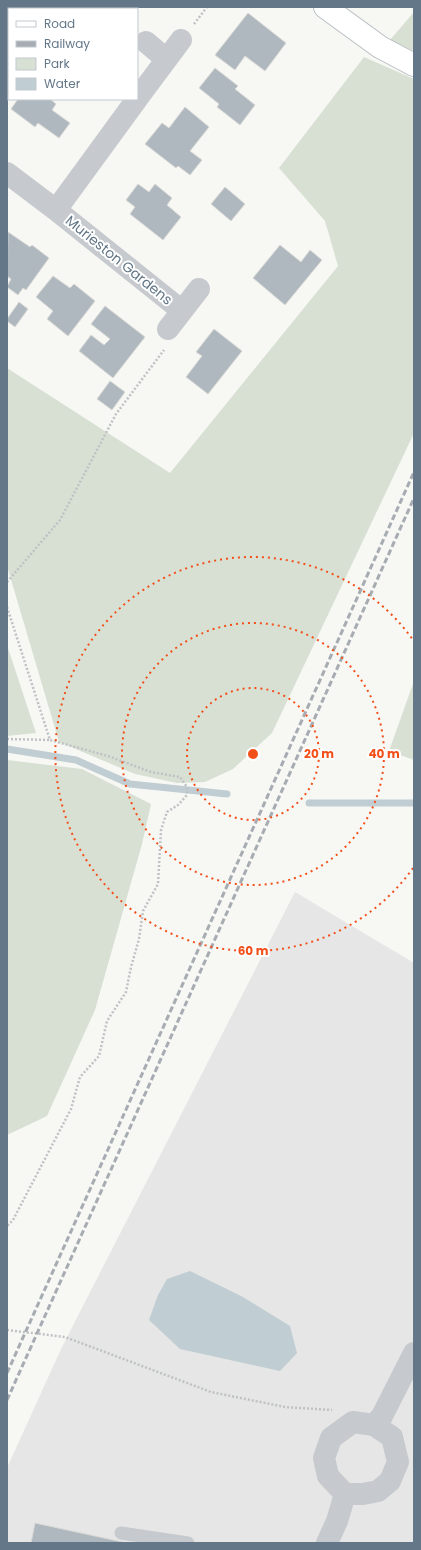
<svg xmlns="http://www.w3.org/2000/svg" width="421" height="1550" font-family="Poppins,sans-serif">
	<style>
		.built { fill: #e5e6e5 }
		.green { fill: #d8e0d4 }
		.water { fill: #c0cdd2 }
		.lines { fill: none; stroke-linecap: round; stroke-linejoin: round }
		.stream { stroke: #c0cdd2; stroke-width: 7 }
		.building { fill: #afb8be; stroke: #d9d9d6 }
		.secondary-casing { stroke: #b8bec2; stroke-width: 24 }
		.path { stroke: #bfc2c4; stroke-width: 2.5; stroke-dasharray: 2 2; stroke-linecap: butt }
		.lane { stroke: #c6cace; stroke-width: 13 }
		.street { stroke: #c6cace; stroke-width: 22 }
		.secondary { stroke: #fff; stroke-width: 22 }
		.rail { stroke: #a6acb2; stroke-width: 3; stroke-dasharray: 6 3; stroke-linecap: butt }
		.ring { fill: none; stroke: #f34f18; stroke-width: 2; stroke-dasharray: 2 4 }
		.labels { text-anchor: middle; stroke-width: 4; stroke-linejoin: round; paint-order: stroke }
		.street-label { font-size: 14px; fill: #637788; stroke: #fff }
		.centre { fill: #f34f18; stroke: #fff; stroke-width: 2 }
		.ring-label { font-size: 12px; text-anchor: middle; font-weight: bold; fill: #f34f18; stroke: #fff; stroke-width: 4; stroke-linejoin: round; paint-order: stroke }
	</style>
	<rect width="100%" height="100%" fill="#f7f7f4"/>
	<path class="built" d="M295 892 414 963V1543H7V1468L62 1347Z"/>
	<path class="green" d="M414 12V51L390 40Z
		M364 57 414 79V433L272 733 233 769 205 782 177 783 135 774 59 742 7 566V368L170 473 338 266 325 221 279 168Z
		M7 645 36 733 7 736Z
		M414 681V760L389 751Z
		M7 760 82 769 151 804 142 844 95 1010 47 1116 7 1135Z"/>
	<path class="water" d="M190 1271 243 1297 290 1326 297 1353 280 1371 180 1349 149 1320 158 1295 167 1279Z"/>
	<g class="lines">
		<path class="stream" d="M7 749 76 760 130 784 227 794
			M309 803H414"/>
	</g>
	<path class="building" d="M74 7H97L95 9H76Z
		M248 13 286 43 265 71 245 56 235 70 215 55Z
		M215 68 238 86 235 89 255 105 240 125 217 107 219 104 199 88Z
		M18 99H50L56 104 52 110 70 123 59 138 38 123 35 127 11 109Z
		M185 107 209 127 190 151 202 160 190 175 178 166 176 168 145 144 162 123 169 128Z
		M138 184 149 192 155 184 172 198 167 205 181 217 163 240 130 214 135 207 126 200Z
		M225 187 245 204 231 221 211 204Z
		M8 232 30 247 32 245 49 258 26 290 23 288 18 295 7 287 11 279 7 276Z
		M280 245 301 262 310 250 322 260 285 305 253 278Z
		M53 276 70 288 74 284 95 301 68 336 47 319 53 311 36 297Z
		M19 302 28 309 15 327 7 321V319Z
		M105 306 145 337 113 378 79 351 91 335 104 345 110 339 91 324Z
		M214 329 242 351 208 394 186 377 202 356 196 352Z
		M110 381 125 392 112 410 97 399Z
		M35 1523 127 1543H31Z"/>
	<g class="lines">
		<defs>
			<path id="secondary" d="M325 7 380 47 414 65"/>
		</defs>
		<use href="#secondary" class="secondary-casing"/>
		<path class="path" d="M194 24 207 7
			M7 582 60 520 116 414 164 350
			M7 607 50 740 108 756 151 772 180 777 187 787V795L178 805 167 812 161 830 158 884 143 911 139 939 131 967 126 992 107 1021 99 1056 80 1077 71 1109 13 1220 7 1226
			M7 739 50 740
			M7 1330 65 1337 211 1392 285 1407 332 1410"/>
		<path class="lane" d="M121 1533 188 1543"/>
		<path class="street" d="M146 42 166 59
			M137 99 181 40
			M7 173 56 210 137 99
			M56 210 181 310
			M168 329 199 289
			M353 1422 374 1425 392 1437 398 1462 390 1481 378 1491 363 1494H345L328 1476 324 1458 331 1438Z
			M374 1425 382 1416 414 1353
			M327 1543 337 1521 345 1494"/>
		<use href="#secondary" class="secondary"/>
		<path class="rail" d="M7 1373 414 472
			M7 1400 414 498"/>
	</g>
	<g class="ring">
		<circle cx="253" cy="754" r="66"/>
		<circle cx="253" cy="754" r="131"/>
		<path d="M413 868A197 197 0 1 1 413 640"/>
	</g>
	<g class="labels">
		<g class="street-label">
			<text transform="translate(119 260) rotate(39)" y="5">Murieston Gardens</text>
		</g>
	</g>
	<circle cx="253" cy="754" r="6" class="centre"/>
	<g class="ring-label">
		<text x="319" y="758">20 m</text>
		<text x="384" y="758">40 m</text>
		<text x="253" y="955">60 m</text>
	</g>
	<rect width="421" height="1550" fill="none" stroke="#637788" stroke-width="16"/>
	<rect x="8" y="8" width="130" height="92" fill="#ffffff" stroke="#c1c9cf"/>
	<rect x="16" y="21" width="20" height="6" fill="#ffffff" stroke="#c1c9cf"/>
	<text x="44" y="28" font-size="12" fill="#637788">Road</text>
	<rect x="16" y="41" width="20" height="6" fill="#a6acb2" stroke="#c1c9cf"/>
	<text x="44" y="48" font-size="12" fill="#637788">Railway</text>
	<rect x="16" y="58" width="20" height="12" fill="#d8e0d4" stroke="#c1c9cf"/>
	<text x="44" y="68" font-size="12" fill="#637788">Park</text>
	<rect x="16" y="78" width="20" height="12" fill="#c0cdd2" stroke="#c1c9cf"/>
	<text x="44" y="88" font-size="12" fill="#637788">Water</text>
</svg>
